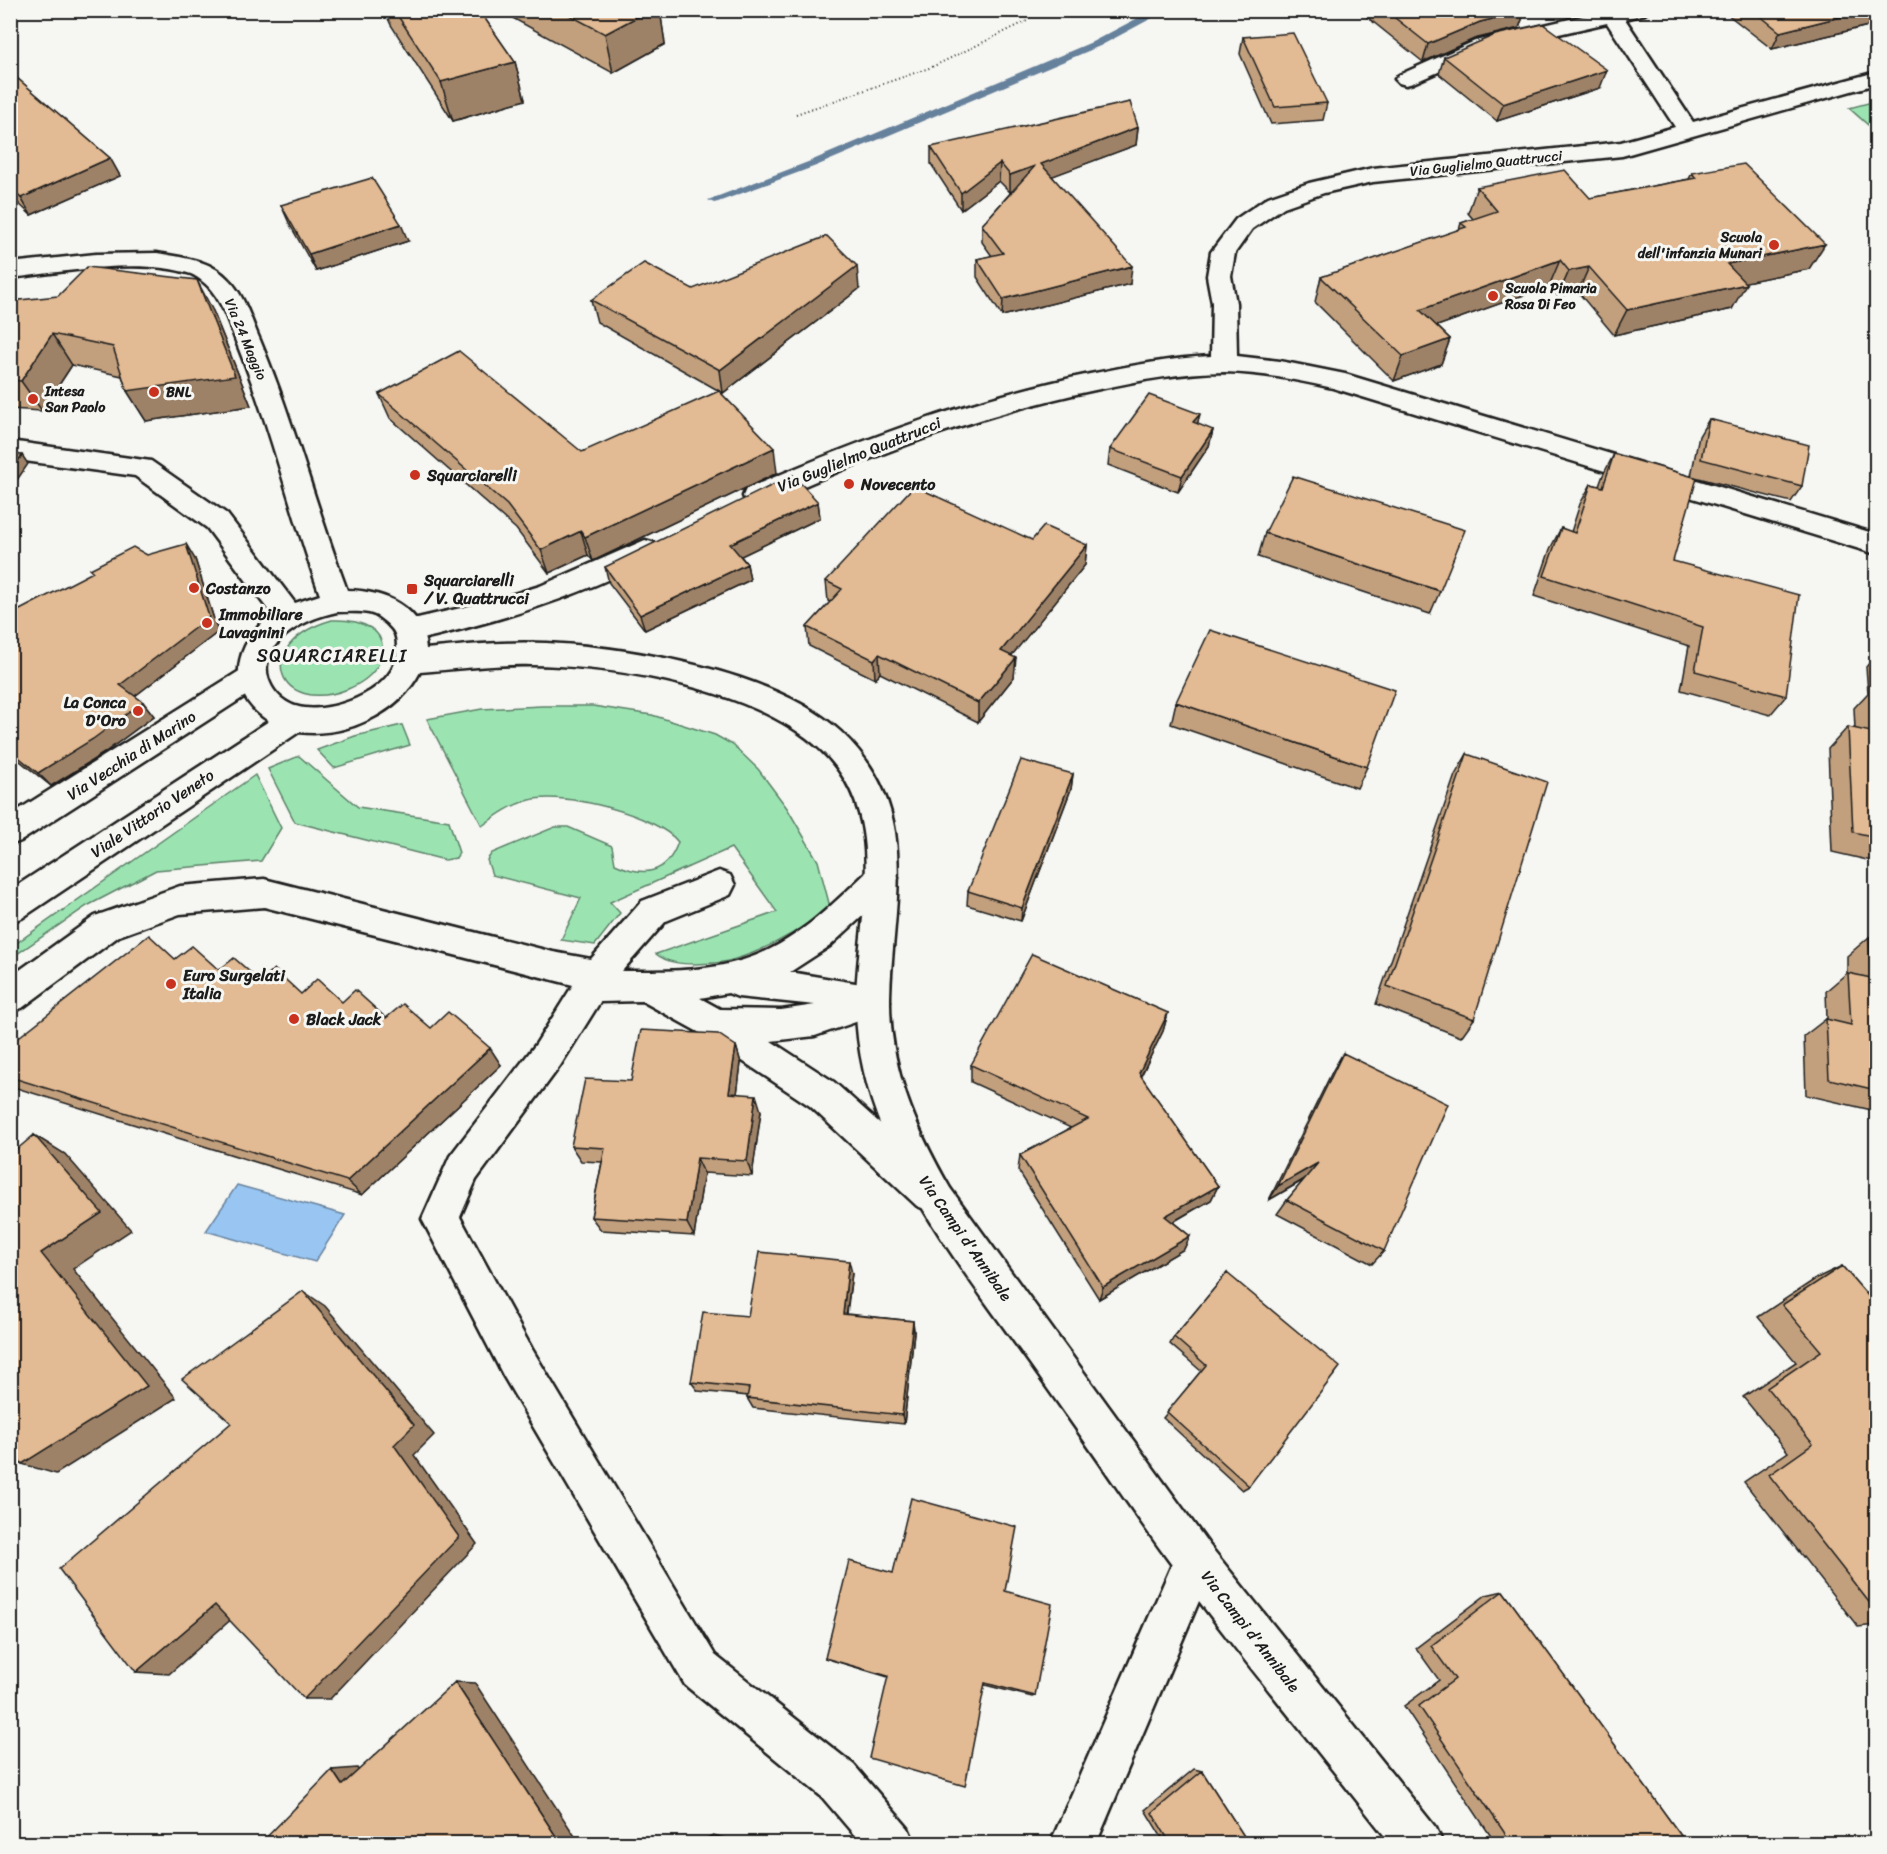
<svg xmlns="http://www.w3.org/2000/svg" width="1887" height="1854" font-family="Sriracha,sans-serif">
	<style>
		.green { fill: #9be4b2; stroke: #5c8067; stroke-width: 1.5 }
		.water { fill: #98c5f2; stroke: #66819c; stroke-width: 1.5 }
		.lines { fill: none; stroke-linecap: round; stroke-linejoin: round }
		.stream { fill: #66819c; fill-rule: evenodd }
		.minor-casing { stroke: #1c1c1c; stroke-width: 5 }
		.major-casing { stroke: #1c1c1c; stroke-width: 5 }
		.path { stroke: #1c1c1c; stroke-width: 2; stroke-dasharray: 1 3; stroke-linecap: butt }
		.minor { fill: #f6f6f2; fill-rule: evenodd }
		.major { fill: #f6f6f2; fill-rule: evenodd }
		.wall { fill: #c2a07e; stroke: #1c1c1c; stroke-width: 1.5 }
		.shaded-wall { fill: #9e8267; stroke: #1c1c1c; stroke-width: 1.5 }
		.building { fill: #e2ba93; stroke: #1c1c1c; stroke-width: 1.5 }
		.poi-dot { fill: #c8321e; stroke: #f6f6f2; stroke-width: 2 }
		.labels { text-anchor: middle; stroke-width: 6; stroke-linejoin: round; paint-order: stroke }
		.far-street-label { font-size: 14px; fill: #1c1c1c; stroke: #f6f6f2 }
		.far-poi-label { font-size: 14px; font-weight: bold; fill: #1c1c1c; stroke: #f6f6f2; text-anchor: start }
		.street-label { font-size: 16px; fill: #1c1c1c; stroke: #f6f6f2 }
		.poi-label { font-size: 16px; font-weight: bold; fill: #1c1c1c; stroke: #f6f6f2; text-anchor: start }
		.neighbourhood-label { font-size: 18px; letter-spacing: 1.5px; fill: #1c1c1c; stroke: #f6f6f2 }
	</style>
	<rect width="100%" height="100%" fill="#f6f6f2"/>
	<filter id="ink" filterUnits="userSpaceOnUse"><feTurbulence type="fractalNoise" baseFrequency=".0167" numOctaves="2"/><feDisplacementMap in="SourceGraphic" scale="12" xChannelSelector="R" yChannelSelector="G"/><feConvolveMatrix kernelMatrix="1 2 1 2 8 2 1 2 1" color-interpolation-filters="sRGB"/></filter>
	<g filter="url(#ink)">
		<path class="green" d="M1876 101V132L1849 108Z
			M332 620C358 619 393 628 379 663 373 675 360 684 348 689 278 717 249 644 332 620Z
			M542 706H593L652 715 715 735 733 745 758 769 787 808 818 861 830 907C802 929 767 950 732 960 720 964 708 963 696 964 682 964 667 963 656 954L777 912 731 848 610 902 620 913 595 945 561 940 581 898 492 875 487 860 492 853 555 827H568L612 846 615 864C643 877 667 875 678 842 657 815 564 791 530 800 512 804 497 815 482 826L427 719 482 709Z
			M402 725 410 745 334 768 317 750 355 736Z
			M299 756 358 807 449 821 459 853 456 858 445 860 295 822 268 769Z
			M255 775 281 828 261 861 156 870 87 906 11 958V947Z"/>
		<path class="water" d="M237 1185 345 1215 315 1262 206 1231Z"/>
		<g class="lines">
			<path class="stream" d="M1153 10H1167L1100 46 816 166 718 202 714 203 708 200 808 162 1092 42Z"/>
			<defs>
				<path id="minor" d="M1609 10H1648L1645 14 1625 19 1693 122 1876 72V84L1622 156 1373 182 1324 193 1284 207 1252 229 1235 253 1231 276 1236 303 1237 356 1280 361 1345 374 1876 534V554L1333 388C1297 380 1262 373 1225 372 1182 372 1138 381 1095 390 980 414 872 455 766 503L756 506 746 503 743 496 746 489C858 441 971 398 1090 374 1130 366 1171 358 1211 356L1212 303 1207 276 1211 252 1236 219 1268 197 1309 183 1373 168 1621 142 1675 127 1607 23 1489 50 1413 83 1406 85 1399 83 1395 79 1399 75 1475 41Z
					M645 540 655 543 659 550 655 557C575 599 497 622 409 642L399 639 395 631 399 623 409 620 491 601 540 586Z
					M251 667 261 670 266 678 261 686 21 841 10 845V815L241 670Z
					M882 864 893 868 898 878 893 888 830 946 790 972 873 986 885 990 890 1001 885 1012 815 1036 771 1041 834 1082 943 1180 948 1193 943 1206 930 1211 917 1206 810 1106 702 1034 642 1001 600 1002 560 1066 476 1180 460 1217 532 1349 715 1655 854 1765 908 1828 915 1844H862L822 1797 685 1685 504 1377 422 1219 450 1156 536 1044 573 985 264 907 180 914 119 936 22 1008 10 1012V977L95 916 180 886 264 879 553 952 591 959 642 901 719 871 730 875 735 885 730 895 666 921 622 971C664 971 709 972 749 958 797 942 835 902 871 868ZM728 993 738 997 815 1005 781 1010 720 1009 700 998Z
					M1195 1540 1210 1546 1216 1561 1096 1844H1050L1180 1546Z"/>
				<path id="major" d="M157 253C183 258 209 259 228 279 244 294 251 320 260 340 294 421 316 507 347 590 385 591 424 607 426 649 466 645 506 641 546 643 631 647 777 672 841 732 870 759 889 793 895 832 903 888 891 942 890 998 889 1068 916 1129 950 1188L1210 1546 1436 1828 1443 1844H1391C1321 1754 1248 1667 1180 1576 1133 1513 1089 1446 1043 1382 986 1301 922 1223 883 1131 866 1089 855 1045 856 999 858 914 892 816 820 749 753 688 618 666 531 665 494 664 457 669 420 672 399 713 346 738 299 732L22 918 10 922V890L269 721C224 693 233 643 272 615L207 528 135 476 10 459V441L151 461 227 514 295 603 320 595C291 513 271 429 239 349 231 330 225 307 212 291 208 285 198 277 191 274 140 257 64 272 10 278V263L96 254ZM337 612C348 612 359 611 369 613 378 615 386 622 392 629 397 635 397 642 397 650 398 689 336 712 305 708 276 706 255 672 274 647 289 628 313 617 337 612Z"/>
			</defs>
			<use href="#minor" class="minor-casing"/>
			<use href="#major" class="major-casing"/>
			<path class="path" d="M796 114 932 67 1027 21 1033 10"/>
			<use href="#minor" class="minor"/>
			<use href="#major" class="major"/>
		</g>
		<path class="wall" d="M384 10H479L515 62 525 100 453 121 391 25Z
			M498 10H660L665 44 613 73Z
			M1363 10H1524L1525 11 1519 28 1474 39 1423 62 1362 13Z
			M1722 10H1876L1872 25 1772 49Z
			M1243 37 1327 103 1323 120 1271 124 1240 54Z
			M1444 57 1600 88 1497 121 1439 74Z
			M10 72 110 158 120 176 31 215 16 201 10 203Z
			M1138 127 1136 145 1052 176 1130 284 1002 316 977 277V259L992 256 982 242V225L1012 191 1010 192 999 181 961 210 931 164V147Z
			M1692 173 1809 269 1745 282 1732 309 1614 335 1578 292 1558 296 1549 286 1437 326 1450 339 1441 364 1394 381 1315 302 1321 277 1459 230 1461 223 1473 219 1468 213 1477 187 1590 198 1689 179Z
			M281 205 408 241 316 271 289 223Z
			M693 289H859L723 393 597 322 591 300Z
			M10 301 213 311 251 406 146 421 127 391 122 376 72 365 42 411 10 409Z
			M379 394 582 452 777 473 593 561 588 555 549 573 516 529 390 418Z
			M1709 419 1802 486 1791 502 1691 476 1699 436Z
			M1213 430 1209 446 1178 492 1108 465 1110 449Z
			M1614 454 1673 561 1786 696 1770 715 1681 690 1689 646 1534 596 1550 549 1561 528 1571 532 1580 504 1591 484 1599 486 1603 475Z
			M818 502 820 518 741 556 747 564 750 580 645 630 609 583 605 567Z
			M1265 533 1440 591 1430 614 1258 557Z
			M1032 540 1087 545 1085 565 1011 656 1014 677 978 722 880 673 875 679 809 646 807 627 830 602 828 601 826 581Z
			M147 555 195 559 218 632 135 696 143 702 154 716 104 753 51 786 10 753V615Z
			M1876 655V862L1832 852 1828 749 1848 727 1855 729 1854 708 1868 693 1866 667Z
			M1176 702 1367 767 1357 788 1171 724Z
			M1467 754 1474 1019 1461 1037 1376 1004 1455 775Z
			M1073 774 1071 789 1021 921 967 905 968 891Z
			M1869 937 1876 939V1111L1806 1095 1804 1036 1826 1019H1827L1826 991 1847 973V956Z
			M175 959 260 981 301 994 342 1002 386 1018 431 1028 501 1065 362 1195 10 1086V1044Z
			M1168 1013 1163 1031 1141 1076 1218 1186 1211 1200 1173 1222 1190 1236 1184 1249 1099 1299 1018 1170 1020 1155 1071 1128 971 1082V1065Z
			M736 1046 741 1063 737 1094 761 1111 752 1176 704 1173 694 1236 601 1230 591 1217 602 1162 581 1161 571 1146 631 1081Z
			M1343 1053 1384 1251 1372 1264 1277 1214 1287 1200 1304 1180 1269 1200 1333 1070Z
			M1842 1266 1876 1305V1625L1858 1627 1744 1482 1788 1452 1743 1397 1796 1362 1758 1317 1817 1278Z
			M852 1273 847 1314 913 1321 914 1332 904 1424 753 1408 747 1398 748 1396 698 1391 691 1382 748 1316Z
			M1227 1273 1249 1486 1242 1490 1163 1418 1201 1371 1170 1344 1174 1337Z
			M893 1573 1005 1591 1035 1696 1032 1697 985 1685 888 1677 825 1658Z
			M1503 1591 1687 1844H1496L1404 1706 1439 1680 1416 1648 1486 1595Z
			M1194 1769 1202 1771 1249 1844H1160L1164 1841 1145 1810Z"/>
		<path class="shaded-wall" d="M650 10H660L665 44 613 73 605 34Z
			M1868 10H1876V17L1872 25 1772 49 1780 32Z
			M1525 11 1519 28 1474 39 1423 62 1428 44 1480 22Z
			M515 62 525 100 453 121 441 82Z
			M1607 70 1600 88 1497 121 1503 104Z
			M1138 127 1136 145 1040 181 1041 164Z
			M110 158 120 176 31 215 21 198Z
			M1000 163 999 181 961 210V193Z
			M1035 166 1034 183 1010 192V175Z
			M10 192 16 201 10 203Z
			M401 224 408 241 316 271 309 254Z
			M1825 244 1809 269 1713 289 1727 264Z
			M1560 260 1549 286 1412 335 1420 310Z
			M857 266 859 289 723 393 720 370Z
			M1132 266 1130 284 1002 316 1003 299Z
			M1589 267 1578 292 1558 296 1569 271Z
			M197 280 213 311 251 406 146 421 127 391Z
			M1746 284 1732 309 1614 335 1627 310Z
			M52 334 72 365 42 411 21 381Z
			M1450 339 1441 364 1394 381 1403 356Z
			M1200 414 1196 430 1193 422Z
			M1213 430 1209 446 1178 492 1182 476Z
			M774 448 777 473 593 561 585 537Z
			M22 455 28 464 10 490V473Z
			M818 502 820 518 733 560 730 544Z
			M581 531 588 555 549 573 541 550Z
			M186 544 195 559 218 632 131 699 120 685Z
			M1087 545 1085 565 1000 670 1001 651Z
			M747 564 750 580 645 630 640 615Z
			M879 654 880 673 875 679 874 660Z
			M1016 658 1014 677 978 722V703Z
			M143 702 154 716 104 753 51 786 38 773Z
			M1073 774 1071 789 1021 921 1022 908Z
			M1168 1013 1163 1031 1134 1090 1139 1073Z
			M736 1046 741 1063 735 1109 729 1093Z
			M490 1048 501 1065 362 1195 347 1181Z
			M756 1095 761 1111 752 1176 747 1161Z
			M34 1135 65 1154 131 1230 73 1269 176 1398 56 1474 22 1464 41 1253Z
			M697 1158 704 1173 694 1236 687 1223Z
			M1318 1163 1308 1177 1269 1200 1278 1186Z
			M1218 1186 1211 1200 1160 1229 1165 1216Z
			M1190 1236 1184 1249 1099 1299 1103 1287Z
			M849 1261 852 1273 845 1325 843 1314Z
			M303 1291 325 1306 434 1435 414 1455 477 1544 330 1699H304L394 1445Z
			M913 1321 914 1332 904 1424 902 1415Z
			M215 1605 243 1609 169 1674 136 1672Z
			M455 1682 475 1683 580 1844H561Z
			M357 1768 367 1782 342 1785 332 1770Z
			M713 1835 748 1844H724L705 1839Z"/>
		<path class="building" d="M394 10H479L515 62 441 82Z
			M560 10H650L605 34Z
			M1385 10H1524L1525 11 1480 22 1428 44Z
			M1753 10H1868L1780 32Z
			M1543 24 1607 70 1503 104 1444 57 1495 35Z
			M1293 33 1327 103 1275 107 1243 37Z
			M10 72 110 158 21 198 10 188Z
			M1130 102 1138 127 1041 164 1132 266 1003 299 977 259 1003 253 982 225 1035 166 1010 175 1000 163 961 193 931 147Z
			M1744 164 1825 244 1727 264 1746 284 1627 310 1589 267 1569 271 1560 260 1420 310 1450 339 1403 356 1321 277 1466 227 1461 223 1497 211 1477 187 1565 170 1590 198 1696 178 1692 173Z
			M372 178 401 224 309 254 281 205Z
			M827 236 857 266 720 370 591 300 644 263 693 289Z
			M87 267 197 280 235 376 127 391 113 347 52 334 21 381 10 380V301L58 296Z
			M459 351 582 452 719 391 774 448 585 537 581 531 541 550 507 505 379 394Z
			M1149 395 1200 414 1193 422 1213 430 1182 476 1110 449Z
			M1709 419 1809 445 1802 486 1701 459Z
			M10 453 22 455 10 473Z
			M1614 454 1697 478 1673 561 1799 595 1786 696 1695 671 1703 627 1544 576 1561 528 1575 533 1591 484 1603 487Z
			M793 475 818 502 730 544 747 564 640 615 605 567Z
			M1293 476 1465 530 1440 591 1265 533Z
			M914 486 1032 540 1044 526 1087 545 1001 651 1016 658 978 703 879 654 874 660 807 627 842 589 826 581Z
			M186 544 209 617 120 685 143 702 93 739 38 773 10 750V615L93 572 90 569 133 547 147 555Z
			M1210 630 1395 690 1367 767 1176 702Z
			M1874 686H1876V730Z
			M1848 727 1876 733V837L1853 832Z
			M1467 754 1547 782 1474 1019 1387 986Z
			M1021 760 1073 774 1022 908 968 891Z
			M149 935 175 959 192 946 219 970 234 958 260 981 274 969 301 994 317 979 342 1002 355 990 386 1018 403 1004 431 1028 448 1012 490 1048 347 1181 10 1077V1044Z
			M1869 937 1876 939V1090L1829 1079 1826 1019 1851 1025 1848 973 1871 978Z
			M1032 954 1168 1013 1139 1073 1218 1186 1165 1216 1190 1236 1103 1287 1020 1155 1088 1119 971 1065Z
			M641 1030 718 1034 736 1046 729 1093 756 1095 747 1161 697 1158 687 1223 591 1217 605 1148 571 1146 585 1079 631 1081Z
			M1343 1053 1448 1104 1384 1251 1287 1200 1318 1163 1278 1186Z
			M34 1135 102 1213 41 1253 147 1386 22 1464 10 1447V1155Z
			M759 1252 849 1261 843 1314 913 1321 902 1415 747 1398 749 1388 691 1382 703 1312 748 1316Z
			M1842 1266 1876 1305V1611L1769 1475 1813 1444 1767 1388 1821 1351 1782 1305Z
			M1227 1273 1340 1367 1249 1486 1167 1412 1206 1365 1174 1337Z
			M303 1291 414 1425 394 1445 459 1537 304 1699 215 1605 136 1672 59 1569 231 1423 182 1379Z
			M911 1498 1017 1527 1005 1591 1052 1604 1035 1696 985 1683 965 1786 869 1758 888 1676 825 1658 849 1561 893 1573Z
			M1503 1591 1687 1844H1512L1419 1706 1455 1679 1431 1646Z
			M455 1682 561 1844H260L332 1770 342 1785Z
			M1202 1771 1249 1844H1171L1152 1813Z
			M705 1839 724 1844H704Z"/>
	</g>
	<g class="poi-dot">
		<circle cx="1774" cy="245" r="6"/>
		<circle cx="1493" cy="296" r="6"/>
		<circle cx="154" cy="392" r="6"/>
		<circle cx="33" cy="399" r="6"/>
		<circle cx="415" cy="475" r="6"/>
		<circle cx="849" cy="484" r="6"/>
		<circle cx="194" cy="588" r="6"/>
		<rect x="406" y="583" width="12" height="12" rx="3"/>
		<circle cx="207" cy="623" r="6"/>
		<circle cx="138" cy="711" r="6"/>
		<circle cx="171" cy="984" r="6"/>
		<circle cx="294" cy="1019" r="6"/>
	</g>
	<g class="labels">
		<g class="far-street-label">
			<text transform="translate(1486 163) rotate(-6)" y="5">Via Guglielmo Quattrucci</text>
			<text transform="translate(246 339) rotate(67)" y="5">Via 24 Maggio</text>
		</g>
		<g class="far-poi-label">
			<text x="1762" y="242" text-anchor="end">Scuola<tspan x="1762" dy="16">dell'infanzia Munari</tspan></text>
			<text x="1505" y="293">Scuola Pimaria<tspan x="1505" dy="16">Rosa Di Feo</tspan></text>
			<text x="45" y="396">Intesa<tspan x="45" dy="16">San Paolo</tspan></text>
			<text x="166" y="397">BNL</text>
		</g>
		<g class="street-label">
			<text transform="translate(859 454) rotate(-22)" y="6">Via Guglielmo Quattrucci</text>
			<text transform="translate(131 755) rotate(-33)" y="6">Via Vecchia di Marino</text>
			<text transform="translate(152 813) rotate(-34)" y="6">Viale Vittorio Veneto</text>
			<text transform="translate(966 1238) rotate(55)" y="6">Via Campi d'Annibale</text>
			<text transform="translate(1251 1631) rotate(52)" y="6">Via Campi d'Annibale</text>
		</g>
		<g class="poi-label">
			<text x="427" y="481">Squarciarelli</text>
			<text x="861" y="490">Novecento</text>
			<text x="424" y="586">Squarciarelli<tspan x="424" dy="18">/ V. Quattrucci</tspan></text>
			<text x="206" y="594">Costanzo</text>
			<text x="219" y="620">Immobiliare<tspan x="219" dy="18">Lavagnini</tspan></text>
			<text x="126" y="708" text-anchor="end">La Conca<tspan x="126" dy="18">D'Oro</tspan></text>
			<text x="183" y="981">Euro Surgelati<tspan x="183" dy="18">Italia</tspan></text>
			<text x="306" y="1025">Black Jack</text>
		</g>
		<g class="neighbourhood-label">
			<text x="332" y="662">SQUARCIARELLI</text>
		</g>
	</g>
	<rect width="1887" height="1854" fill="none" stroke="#f6f6f2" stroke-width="36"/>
	<rect x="18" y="18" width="1851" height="1818" fill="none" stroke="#1c1c1c" stroke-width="2" filter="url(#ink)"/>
</svg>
